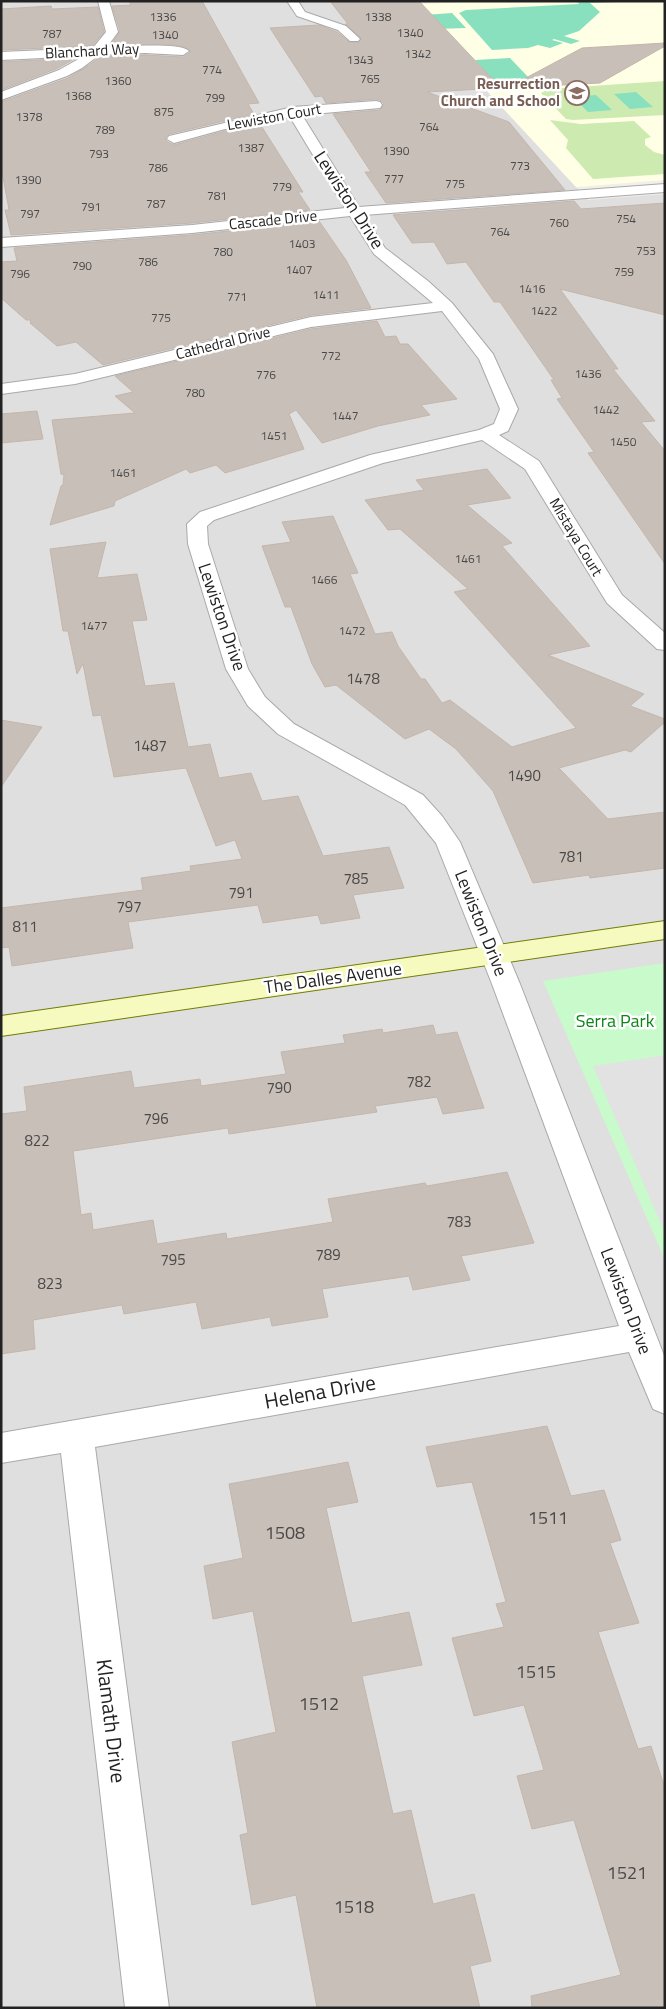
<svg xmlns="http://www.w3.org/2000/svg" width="666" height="2009" font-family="'Titillium Web',sans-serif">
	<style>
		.residential { fill: #e0dfdf }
		.education { fill: #ffffe5 }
		.grass { fill: #cdebb0 }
		.park { fill: #c8facc }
		.pitch { fill: #88e0be }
		.parking { fill: #e2e2e2 }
		.building { fill: #c7bfb8; stroke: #c4b6ab }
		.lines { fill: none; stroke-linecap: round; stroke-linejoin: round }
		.street-casing { stroke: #a9a9a9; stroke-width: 2 }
		.secondary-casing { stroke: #707d05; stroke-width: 2 }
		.street { fill: #fff; fill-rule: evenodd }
		.secondary { fill: #f7fabf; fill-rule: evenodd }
		.labels { text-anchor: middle; stroke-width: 5; stroke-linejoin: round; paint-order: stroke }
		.far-number-label { font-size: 12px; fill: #4b4948 }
		.far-street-label { font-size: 15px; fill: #222; stroke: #fff }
		.far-education-label { font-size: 15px; font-weight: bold; fill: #785e54; stroke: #fff; text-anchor: end }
		.number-label { font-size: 15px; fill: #4b4948 }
		.street-label { font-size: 18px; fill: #222; stroke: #fff }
		.park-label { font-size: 18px; fill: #0c8416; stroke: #fff }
		.near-number-label { font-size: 18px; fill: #4b4948 }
		.near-street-label { font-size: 21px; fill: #222; stroke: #fff }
	</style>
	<rect width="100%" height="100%" fill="#f2efe9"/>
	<path class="residential" d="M1 1H404L588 200 665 194V2008H1Z"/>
	<path class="education" d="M480 1H665V180L576 187 407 5Z"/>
	<path class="grass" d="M665 81V115L573 120 566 119 541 93 548 89Z
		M550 120 581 124 634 121 651 137 645 139V145L654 152 665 155V174L593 179 566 148 568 140Z"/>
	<path class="park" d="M665 963V1260L543 981Z"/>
	<path class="pitch" d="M577 1 618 2 590 3 600 12 579 31 564 36 580 41 571 44 554 39 552 40 563 43 550 48 538 45 528 48 492 50 459 13 466 10 579 4Z
		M452 13 466 28 437 29 424 15Z
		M510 58 530 79 494 81 475 60Z
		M636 92 653 107 630 109 614 94Z
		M596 95 612 110 588 112 573 97Z"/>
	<path class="parking" d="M661 1056 665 1057V1233L593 1066Z"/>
	<path class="building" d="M129 1H202L259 103 248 104 254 114 169 134 165 138 166 141 174 145 225 131 260 124 303 192H298L310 210 192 223 11 235 5 210H9L1 166V102L68 78 83 69 100 57 145 55 183 57 191 52 184 47 174 45H111L120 31 112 6 131 5Z
		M330 1H419L501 88 427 92 509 122 565 190 386 203 365 172H371L333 114 380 110 384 104 380 100 376 99 326 103 322 96 315 97 270 28 319 25 337 32 349 42H359L361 38 345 24H348Z
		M51 6 52 9 98 7 104 32 92 46 1 50V9Z
		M665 43V46L600 83 507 88 582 48Z
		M76 58 58 68 1 90V62Z
		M574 201 581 209 665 203V315L560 289 618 369H613L655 421 641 422 665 451V564L588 453 594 452 557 399 562 398 551 380H554L500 302H494L466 262 447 264 434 242 412 243 393 215Z
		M319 221 346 260 371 308 311 315 103 365 76 342 57 346 30 323 31 320H26L1 298V262L17 261 14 248 192 235Z
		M377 321 385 337 396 336 400 344H408L457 399 421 405 430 415 378 426 322 443 296 410 289 414 304 449 225 473 216 465 190 473 186 469 115 501 114 506 50 525 61 486 63 485 64 475 61 474 52 420 135 413 115 396 133 392 115 376 311 329Z
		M37 411 43 439 1 443V414Z
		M487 469 511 498 467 505 512 543 502 546 590 646 548 655 644 694 630 706 665 719V722L631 752 625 750 559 768 608 819 665 812V868L590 878 589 875 533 883 493 791 456 749 429 729 405 739 336 685 325 687 312 664 291 607H285L262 546 291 542 282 522 333 516 358 573 350 574 375 634 392 632 398 646 421 679H425L442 703 450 700 512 747 576 728 454 592 468 589 400 529 388 530 365 500 424 490 416 480Z
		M106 542 97 578 137 574 147 620 132 621 145 686 174 683 188 747 210 744 219 778 251 773 262 801 298 796 323 856 389 847 404 888 353 895 360 918 321 924 318 915 263 923 258 905 128 922 133 948 12 966 9 947 1 948V908L143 890 141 878 191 871 190 866 242 859 235 840 216 846 186 768 114 777 101 715 93 716 83 664 77 674 68 631H63L50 549Z
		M1 720 42 727 1 787Z
		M433 1025 436 1035 457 1032 484 1108 443 1114 437 1097 375 1106 377 1112 229 1134 228 1128 73 1151 81 1215 91 1213 93 1230 153 1220 157 1244 226 1233 227 1239 333 1222 328 1199 425 1183 427 1186 507 1172 534 1243 461 1256 470 1280 413 1290 409 1276 322 1289 328 1317 272 1326 270 1317 202 1329 196 1302 124 1314 122 1305 33 1320 35 1349 1 1354V1114L27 1111 24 1087 131 1071 134 1088 200 1079 201 1086 286 1074 281 1052 345 1043 343 1035 382 1029 383 1033Z
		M547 1426 571 1496 604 1490 621 1540 610 1543 639 1623 598 1632 638 1749 651 1746 665 1788V2008H532L531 1996 621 1975 574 1820 532 1829 517 1776 544 1770 524 1705 474 1716 452 1638 504 1627 496 1604 506 1602 472 1482 437 1487 426 1447Z
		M348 1462 358 1502 326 1508 352 1623 409 1612 422 1665 362 1676 393 1814 411 1810 433 1904 474 1894 491 1961 470 1966 480 2008H317L296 1895 252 1905 240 1835 248 1833 232 1742 276 1732 253 1611 213 1619 204 1566 243 1558 229 1484Z"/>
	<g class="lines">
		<defs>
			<path id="street" d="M98 1H109L118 32 107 47C121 47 180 42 189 51L183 55 145 53 99 55 82 68 67 76 1 100V92L59 70 84 56 1 60V52L93 48 106 32Z
				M287 1H298L305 12 346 26 360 39 358 41H350L338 30 297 16Z
				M376 101 380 102 382 105 380 108 302 115 359 207 665 184V192L364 215 385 248 428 281 452 303 493 354 518 409 508 431 499 435 539 461 622 595 665 633V650L657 649 607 603 525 469 482 440 383 463 214 520 207 526 208 544 248 669 265 697 294 724 423 795 442 816 460 842 520 984 665 1358V1414L653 1409 629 1352 95 1447 169 2008H125L61 1453 1 1463V1433L619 1326 492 984 436 843 405 805 278 734 248 706 226 669 188 544 187 524 200 512 370 455 479 430 494 424 500 409 479 359 442 311 311 327 75 384 1 394V384L75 374 311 317 433 303 374 254 350 216 192 233 1 247V238L192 225 345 208 290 117 225 129 174 143 167 139 169 136 293 107Z"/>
			<path id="secondary" d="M665 921V939L1 1036V1016Z"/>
		</defs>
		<use href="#street" class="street-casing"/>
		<use href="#secondary" class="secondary-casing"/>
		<use href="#street" class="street"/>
		<use href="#secondary" class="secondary"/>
	</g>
	<defs>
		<symbol id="school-ring" viewBox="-11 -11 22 22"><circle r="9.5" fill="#fff" stroke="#8d6e63" stroke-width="1.5"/><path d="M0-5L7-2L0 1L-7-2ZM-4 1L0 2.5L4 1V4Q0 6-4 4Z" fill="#8d6e63"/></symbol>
	</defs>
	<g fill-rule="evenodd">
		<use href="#school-ring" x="563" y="79" width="28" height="28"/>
	</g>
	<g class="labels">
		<g class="far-number-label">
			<text x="163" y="21">1336</text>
			<text x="378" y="21">1338</text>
			<text x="410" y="37">1340</text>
			<text x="52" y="38">787</text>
			<text x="165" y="39">1340</text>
			<text x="418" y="58">1342</text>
			<text x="360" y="64">1343</text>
			<text x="212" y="74">774</text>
			<text x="370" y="83">765</text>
			<text x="118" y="85">1360</text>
			<text x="78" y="100">1368</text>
			<text x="215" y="102">799</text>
			<text x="164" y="116">875</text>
			<text x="29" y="121">1378</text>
			<text x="429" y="131">764</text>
			<text x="105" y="134">789</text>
			<text x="251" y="152">1387</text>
			<text x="396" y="155">1390</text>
			<text x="99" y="158">793</text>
			<text x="520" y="170">773</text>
			<text x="158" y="172">786</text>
			<text x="394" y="183">777</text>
			<text x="28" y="184">1390</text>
			<text x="455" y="188">775</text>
			<text x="282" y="191">779</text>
			<text x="217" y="200">781</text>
			<text x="156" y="208">787</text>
			<text x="91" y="211">791</text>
			<text x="30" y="218">797</text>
			<text x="626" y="223">754</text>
			<text x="559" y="227">760</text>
			<text x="500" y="236">764</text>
			<text x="302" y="248">1403</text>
			<text x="646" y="255">753</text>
			<text x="223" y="256">780</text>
			<text x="148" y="266">786</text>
			<text x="82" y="270">790</text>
			<text x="299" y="274">1407</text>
			<text x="624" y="276">759</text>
			<text x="20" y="278">796</text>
			<text x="532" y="293">1416</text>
			<text x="326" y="299">1411</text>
			<text x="237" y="301">771</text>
			<text x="544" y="315">1422</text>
			<text x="161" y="322">775</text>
			<text x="331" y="360">772</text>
			<text x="588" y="378">1436</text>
			<text x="266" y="379">776</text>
			<text x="195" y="397">780</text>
			<text x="606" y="414">1442</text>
			<text x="345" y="420">1447</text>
			<text x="274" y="440">1451</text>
			<text x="623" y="446">1450</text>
			<text x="123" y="477">1461</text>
			<text x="468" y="563">1461</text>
			<text x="324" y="584">1466</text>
			<text x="94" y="630">1477</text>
			<text x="352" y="635">1472</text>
		</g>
		<g class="far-street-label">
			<text transform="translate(92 51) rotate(-3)" y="5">Blanchard Way</text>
			<text transform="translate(274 117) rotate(-10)" y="5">Lewiston Court</text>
			<text transform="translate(273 220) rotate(-6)" y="5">Cascade Drive</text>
			<text transform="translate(223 343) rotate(-14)" y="5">Cathedral Drive</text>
			<text transform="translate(576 537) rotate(59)" y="5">Mistaya Court</text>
		</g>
		<g class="far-education-label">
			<text x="560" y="89">Resurrection<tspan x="560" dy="17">Church and School</tspan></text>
		</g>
		<g class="number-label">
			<text x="363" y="684">1478</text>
			<text x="150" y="751">1487</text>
			<text x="524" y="781">1490</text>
			<text x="571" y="862">781</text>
			<text x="356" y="884">785</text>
			<text x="241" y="898">791</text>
			<text x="129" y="912">797</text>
			<text x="25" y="932">811</text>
			<text x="419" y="1087">782</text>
			<text x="279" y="1093">790</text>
			<text x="156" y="1124">796</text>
			<text x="37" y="1146">822</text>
			<text x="459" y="1227">783</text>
			<text x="328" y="1260">789</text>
			<text x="173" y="1265">795</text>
			<text x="50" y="1289">823</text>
		</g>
		<g class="street-label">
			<text transform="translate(349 200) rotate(57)" y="6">Lewiston Drive</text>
			<text transform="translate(222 617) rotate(71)" y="6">Lewiston Drive</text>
			<text transform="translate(481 923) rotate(68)" y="6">Lewiston Drive</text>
			<text transform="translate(333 978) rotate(-8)" y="6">The Dalles Avenue</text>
			<text transform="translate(626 1301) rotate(69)" y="6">Lewiston Drive</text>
		</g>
		<g class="park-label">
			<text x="615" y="1027">Serra Park</text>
		</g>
		<g class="near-number-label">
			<text x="548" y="1524">1511</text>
			<text x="285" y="1539">1508</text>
			<text x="536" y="1678">1515</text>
			<text x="319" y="1710">1512</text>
			<text x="627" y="1879">1521</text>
			<text x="354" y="1913">1518</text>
		</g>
		<g class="near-street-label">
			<text transform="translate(320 1392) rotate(-10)" y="7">Helena Drive</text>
			<text transform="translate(111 1721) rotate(83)" y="7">Klamath Drive</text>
		</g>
	</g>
	<rect width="666" height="2009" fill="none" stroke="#222222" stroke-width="5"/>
</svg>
